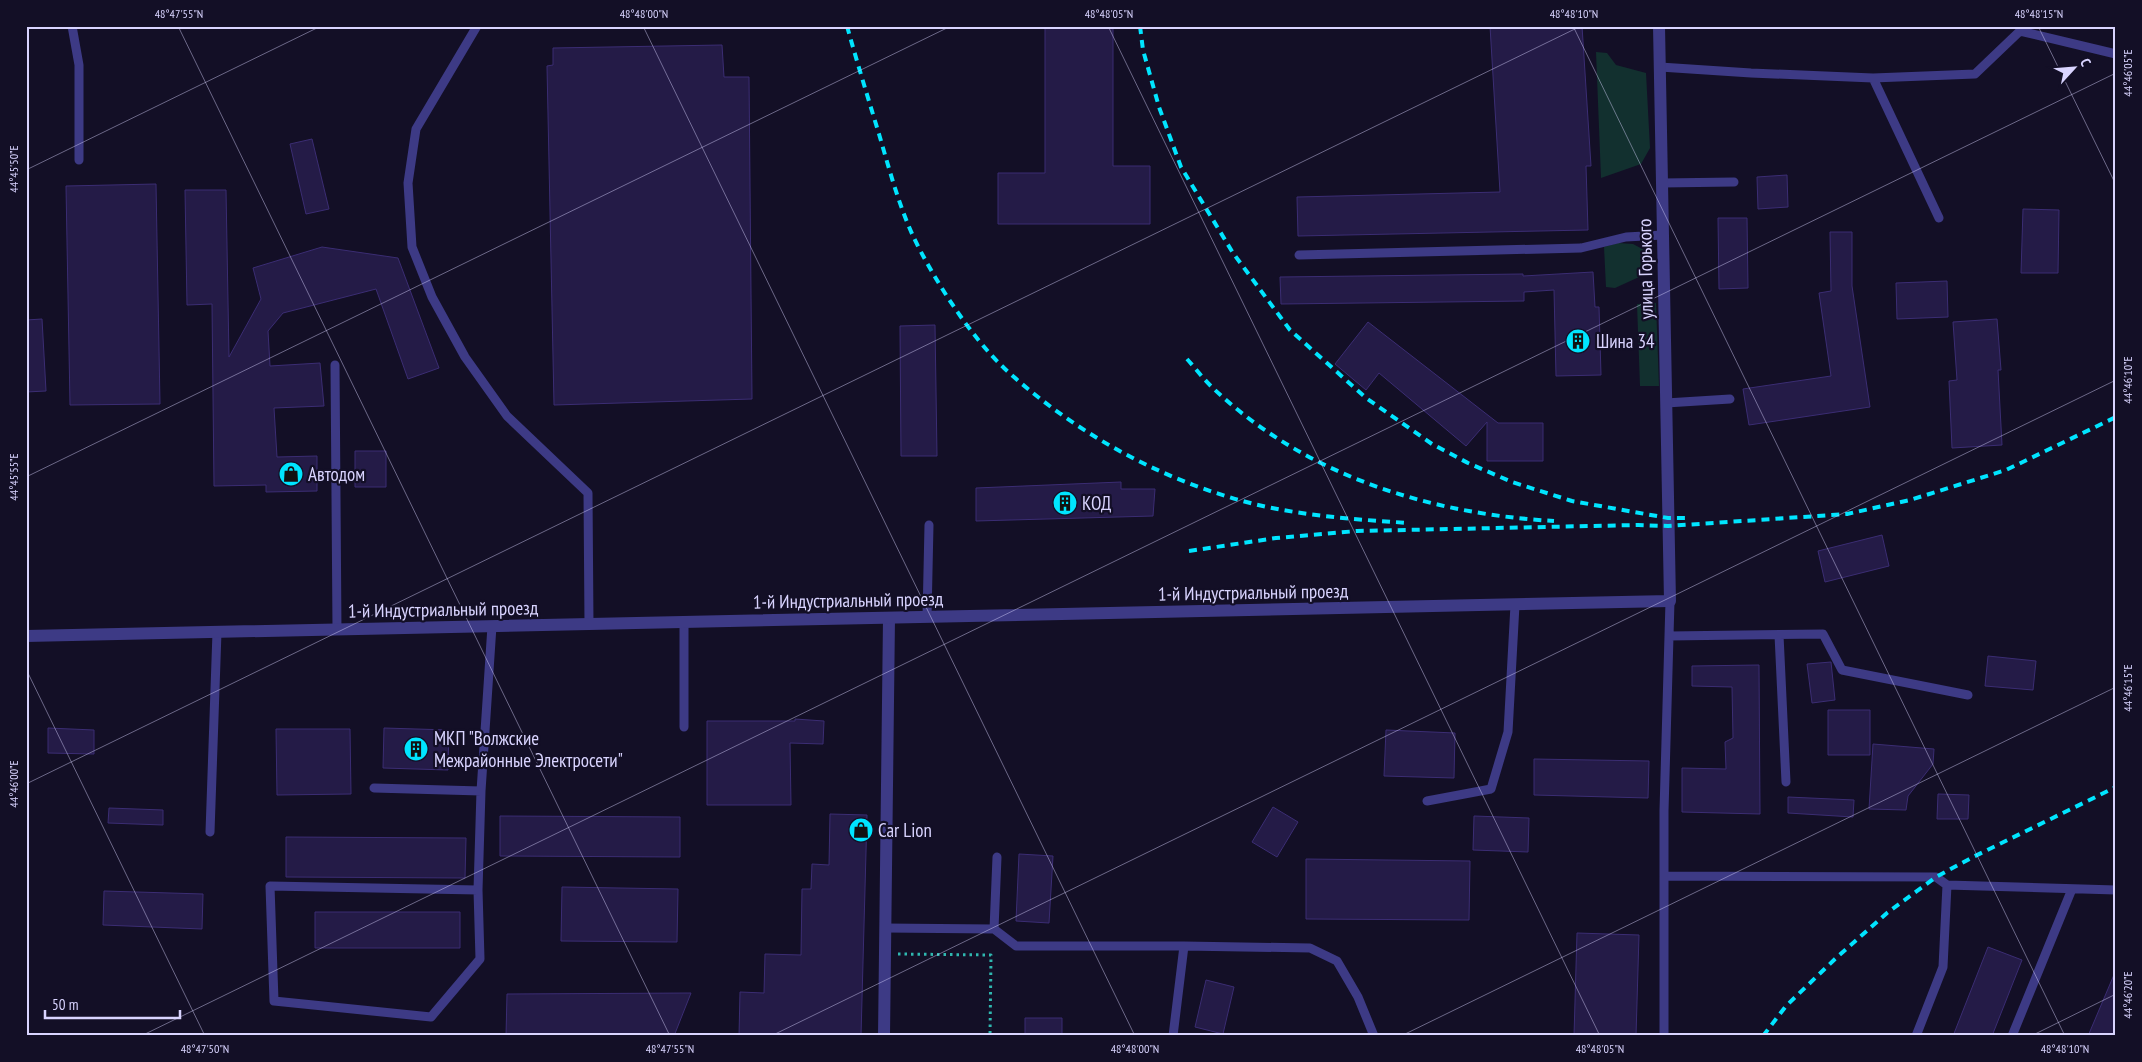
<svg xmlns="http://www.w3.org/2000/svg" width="2142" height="1062" font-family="'PT Sans Narrow',sans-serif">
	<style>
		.green { fill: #12302f }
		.building { fill: #241b47; stroke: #3b2d73 }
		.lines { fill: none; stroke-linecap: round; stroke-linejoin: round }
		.path { stroke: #2fb8b0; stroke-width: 3; stroke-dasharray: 2.5 4; stroke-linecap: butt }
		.service { stroke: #3d3a85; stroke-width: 9 }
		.minor { stroke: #3d3a85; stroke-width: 12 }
		.tertiary { stroke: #3d3a85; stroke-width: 12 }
		.rail { stroke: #00e5ff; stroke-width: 4; stroke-dasharray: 8 6; stroke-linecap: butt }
		.ticks { fill: none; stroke: #d9d4ff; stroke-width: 1; stroke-opacity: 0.45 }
		.labels { text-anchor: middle; stroke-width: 4.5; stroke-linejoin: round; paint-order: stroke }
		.street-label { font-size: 19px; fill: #d9d4ff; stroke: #130f26 }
		.poi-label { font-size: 19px; fill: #d9d4ff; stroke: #130f26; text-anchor: start }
		.neatline { fill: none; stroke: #d9d4ff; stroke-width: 2 }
		.ticks-label { font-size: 12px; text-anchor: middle; fill: #d9d4ff }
	</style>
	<rect width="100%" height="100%" fill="#130f26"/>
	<path class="green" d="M1596 52 1607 53 1616 65 1646 73 1650 148 1641 164 1601 178Z
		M1618 243 1633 244 1650 253V272L1615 288 1606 287 1604 247Z
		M1656 303 1659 386H1640L1637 304Z"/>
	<path class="building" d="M1045 26H1113V166H1150V224H998V173H1045Z
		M1490 26H1582L1591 166H1586L1588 230 1298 236 1297 197 1500 192Z
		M722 45 724 77H749L752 399 554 405 547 66 553 65V48Z
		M312 139 329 209 306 214 290 144Z
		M1787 175 1788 207 1758 209 1757 177Z
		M156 184 160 404 70 405 66 186Z
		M185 190H226L229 357 261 299 253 268 322 247 398 258 439 368 408 379 376 289 283 313 268 331 270 366 320 363 324 406 274 408 277 457 317 456V491L266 492V485L214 486 212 304 187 305Z
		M2023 209 2059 210 2058 273H2021Z
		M1718 218H1747L1748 288 1719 289Z
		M1830 232H1852V286L1870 407 1749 425 1743 389 1831 376 1819 293 1831 291Z
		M1593 272 1595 307H1599L1601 375 1556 376 1554 290 1524 292V301L1281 304 1280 277 1523 274V276Z
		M1947 281 1948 317 1897 319 1896 283Z
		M42 319 46 391 26 392V320Z
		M1997 319 2001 370H1998L2002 445 1952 448 1949 381 1957 380 1953 322Z
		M1368 322 1498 423H1543V461H1487V422L1466 446 1379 373 1366 390 1335 364Z
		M935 325 937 456H901L900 326Z
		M355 451H386V487H355Z
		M1121 482V489H1155L1153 516 976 521V488Z
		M1882 535 1889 566 1825 582 1818 551Z
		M1988 656 2036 661 2033 690 1985 686Z
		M1831 662 1835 700 1812 703 1807 664Z
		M1759 665 1760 814 1682 812V768L1726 769 1725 742 1733 738 1732 687 1692 686V666Z
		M1828 710H1870V755H1828Z
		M795 719 824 721 823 744 790 743 791 805H707V721H795Z
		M48 728 94 730V754L48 753Z
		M384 728 449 730 448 770 383 768Z
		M276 729H350L351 794 277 795Z
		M1386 730 1455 733 1454 778 1384 776Z
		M1873 744 1934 749 1933 764 1908 796 1906 810 1869 809Z
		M1534 759 1649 761 1648 798 1534 795Z
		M1938 794 1969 795 1968 819H1937Z
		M1788 797 1854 800 1853 817 1788 813Z
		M1273 807 1298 822 1277 857 1252 842Z
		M109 808 163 810V825L108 823Z
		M830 814 867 815 861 1036H739L740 992 764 993 765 954 801 955 802 889H811L812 864 829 865Z
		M500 816 680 817V857L500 856Z
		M1474 816 1529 818 1528 852 1473 850Z
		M286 837 466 838 465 878 286 877Z
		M1019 854 1053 856 1049 923 1016 921Z
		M1306 859 1470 861 1469 920 1306 919Z
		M562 887 678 889 677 942 561 941Z
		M104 891 203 894 202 929 103 925Z
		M315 912H460V948H315Z
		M1577 933 1639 935 1636 1036H1574Z
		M1988 947 2022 960 1992 1036H1953Z
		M2116 971V1036H2088L2116 970Z
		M1206 980 1234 987 1223 1034 1195 1027Z
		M691 993 674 1036H506L507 994Z
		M1025 1018H1062V1036H1025Z"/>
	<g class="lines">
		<path class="path" d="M898 954 991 955 990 1036"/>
		<path class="service" d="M72 26 79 65V160
			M477 26 416 129 408 183 412 247 432 297 465 357 507 416 588 493 589 624
			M2020 31 2116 54
			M1660 67 1751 73 1873 78 1975 74 2020 31 2022 26
			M1873 78 1939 218
			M1662 183 1734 182
			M1299 255 1581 248 1626 237 1663 235
			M335 365 337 630
			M1666 403 1730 399
			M927 617 929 525
			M1779 635 1786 782
			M1669 636 1823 634 1842 670 1968 695
			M684 727V622
			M374 788 481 791
			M1427 801 1491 789 1508 732 1515 605
			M210 832 217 632
			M1664 876 1936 877 1947 885 2116 890
			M270 886 478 890 480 959 431 1017 274 1001Z
			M478 890 481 791 492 626
			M885 928 994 929 997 857
			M994 929 1016 946H1184L1173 1036
			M1184 946 1310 948 1337 961 1358 997 1374 1036
			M1664 1036V811L1670 601
			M1916 1036 1943 967 1947 885
			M2012 1036 2072 889"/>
		<path class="minor" d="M884 1036 889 618"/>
		<path class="tertiary" d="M26 636 1670 601 1659 26"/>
		<path class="rail" d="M847 26C857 62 868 98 879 134 889 168 898 203 913 236 933 278 970 336 1004 368 1068 427 1146 472 1229 497 1286 515 1349 519 1409 523
			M1140 26 1143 50 1159 107 1181 167 1233 253 1290 330 1366 398 1432 444 1468 463 1512 482 1572 501 1668 518H1690
			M1187 359C1196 369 1205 381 1215 390 1307 476 1430 514 1554 521
			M1189 551 1276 538 1357 531 1638 525 1668 526 1847 514 1910 500 2006 470 2116 417
			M1763 1036 1786 1006 1835 959 1887 913 1936 877 1973 857 2116 787"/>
	</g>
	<path class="ticks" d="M178 26 670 1036M643 26 1135 1036M1108 26 1600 1036M1573 26 2065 1036M2038 26 2116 185M26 170 321 26M26 477 951 26M26 669 205 1036M26 784 1581 26M141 1036 2116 73M771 1036 2116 380M1401 1036 2116 687M2031 1036 2116 994"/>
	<defs>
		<symbol id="building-disc" viewBox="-11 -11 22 22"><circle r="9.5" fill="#00e5ff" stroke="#130f26"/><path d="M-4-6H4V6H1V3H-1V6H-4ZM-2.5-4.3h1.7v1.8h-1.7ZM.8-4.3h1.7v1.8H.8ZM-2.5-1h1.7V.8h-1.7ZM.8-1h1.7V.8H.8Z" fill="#111"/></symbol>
		<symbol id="shop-disc" viewBox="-11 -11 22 22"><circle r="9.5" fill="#00e5ff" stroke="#130f26"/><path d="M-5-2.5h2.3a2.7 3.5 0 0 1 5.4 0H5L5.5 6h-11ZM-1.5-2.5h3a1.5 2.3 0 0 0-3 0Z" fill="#111"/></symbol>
	</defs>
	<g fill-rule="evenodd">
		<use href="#building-disc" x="1564" y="327" width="28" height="28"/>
		<use href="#shop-disc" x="277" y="460" width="28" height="28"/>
		<use href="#building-disc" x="1051" y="489" width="28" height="28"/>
		<use href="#building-disc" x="402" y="735" width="28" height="28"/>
		<use href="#shop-disc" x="847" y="816" width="28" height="28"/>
	</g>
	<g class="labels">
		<g class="street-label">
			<text transform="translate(1645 269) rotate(-91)" y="7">улица Горького</text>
			<text transform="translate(1253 592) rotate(-1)" y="7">1-й Индустриальный проезд</text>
			<text transform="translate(848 600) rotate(-1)" y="7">1-й Индустриальный проезд</text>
			<text transform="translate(443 609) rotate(-1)" y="7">1-й Индустриальный проезд</text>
		</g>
		<g class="poi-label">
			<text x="1596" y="348">Шина 34</text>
			<text x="308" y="481">Автодом</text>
			<text x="1082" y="510">КОД</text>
			<text x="434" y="745">МКП "Волжские<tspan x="434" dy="22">Межрайонные Электросети"</tspan></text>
			<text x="878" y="837">Car Lion</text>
		</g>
	</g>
	<rect width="2142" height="1062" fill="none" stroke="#130f26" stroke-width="55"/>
	<g transform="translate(2074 68) rotate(64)" stroke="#130f26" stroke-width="4" paint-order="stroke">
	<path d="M0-4L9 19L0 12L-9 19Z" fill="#d9d4ff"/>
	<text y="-8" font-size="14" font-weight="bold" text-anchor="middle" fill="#d9d4ff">С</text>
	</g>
	<path d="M45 1010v8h135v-8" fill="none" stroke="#d9d4ff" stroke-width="2.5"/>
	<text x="52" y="1010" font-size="15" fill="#d9d4ff" stroke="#130f26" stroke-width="4" paint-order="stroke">50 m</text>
	<rect x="28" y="28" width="2086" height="1006" class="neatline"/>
	<g class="ticks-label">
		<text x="179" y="18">48°47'55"N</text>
		<text x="644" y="18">48°48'00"N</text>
		<text x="1109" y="18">48°48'05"N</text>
		<text x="1574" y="18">48°48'10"N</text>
		<text x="2039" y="18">48°48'15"N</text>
		<text transform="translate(2128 73) rotate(-90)" y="4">44°46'05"E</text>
		<text transform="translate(14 169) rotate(-90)" y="4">44°45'50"E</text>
		<text transform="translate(2128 380) rotate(-90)" y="4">44°46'10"E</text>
		<text transform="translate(14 477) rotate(-90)" y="4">44°45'55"E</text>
		<text transform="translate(2128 688) rotate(-90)" y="4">44°46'15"E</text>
		<text transform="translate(14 784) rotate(-90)" y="4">44°46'00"E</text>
		<text transform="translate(2128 995) rotate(-90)" y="4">44°46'20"E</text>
		<text x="205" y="1053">48°47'50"N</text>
		<text x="670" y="1053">48°47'55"N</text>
		<text x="1135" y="1053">48°48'00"N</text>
		<text x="1600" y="1053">48°48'05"N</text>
		<text x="2065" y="1053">48°48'10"N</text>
	</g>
</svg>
